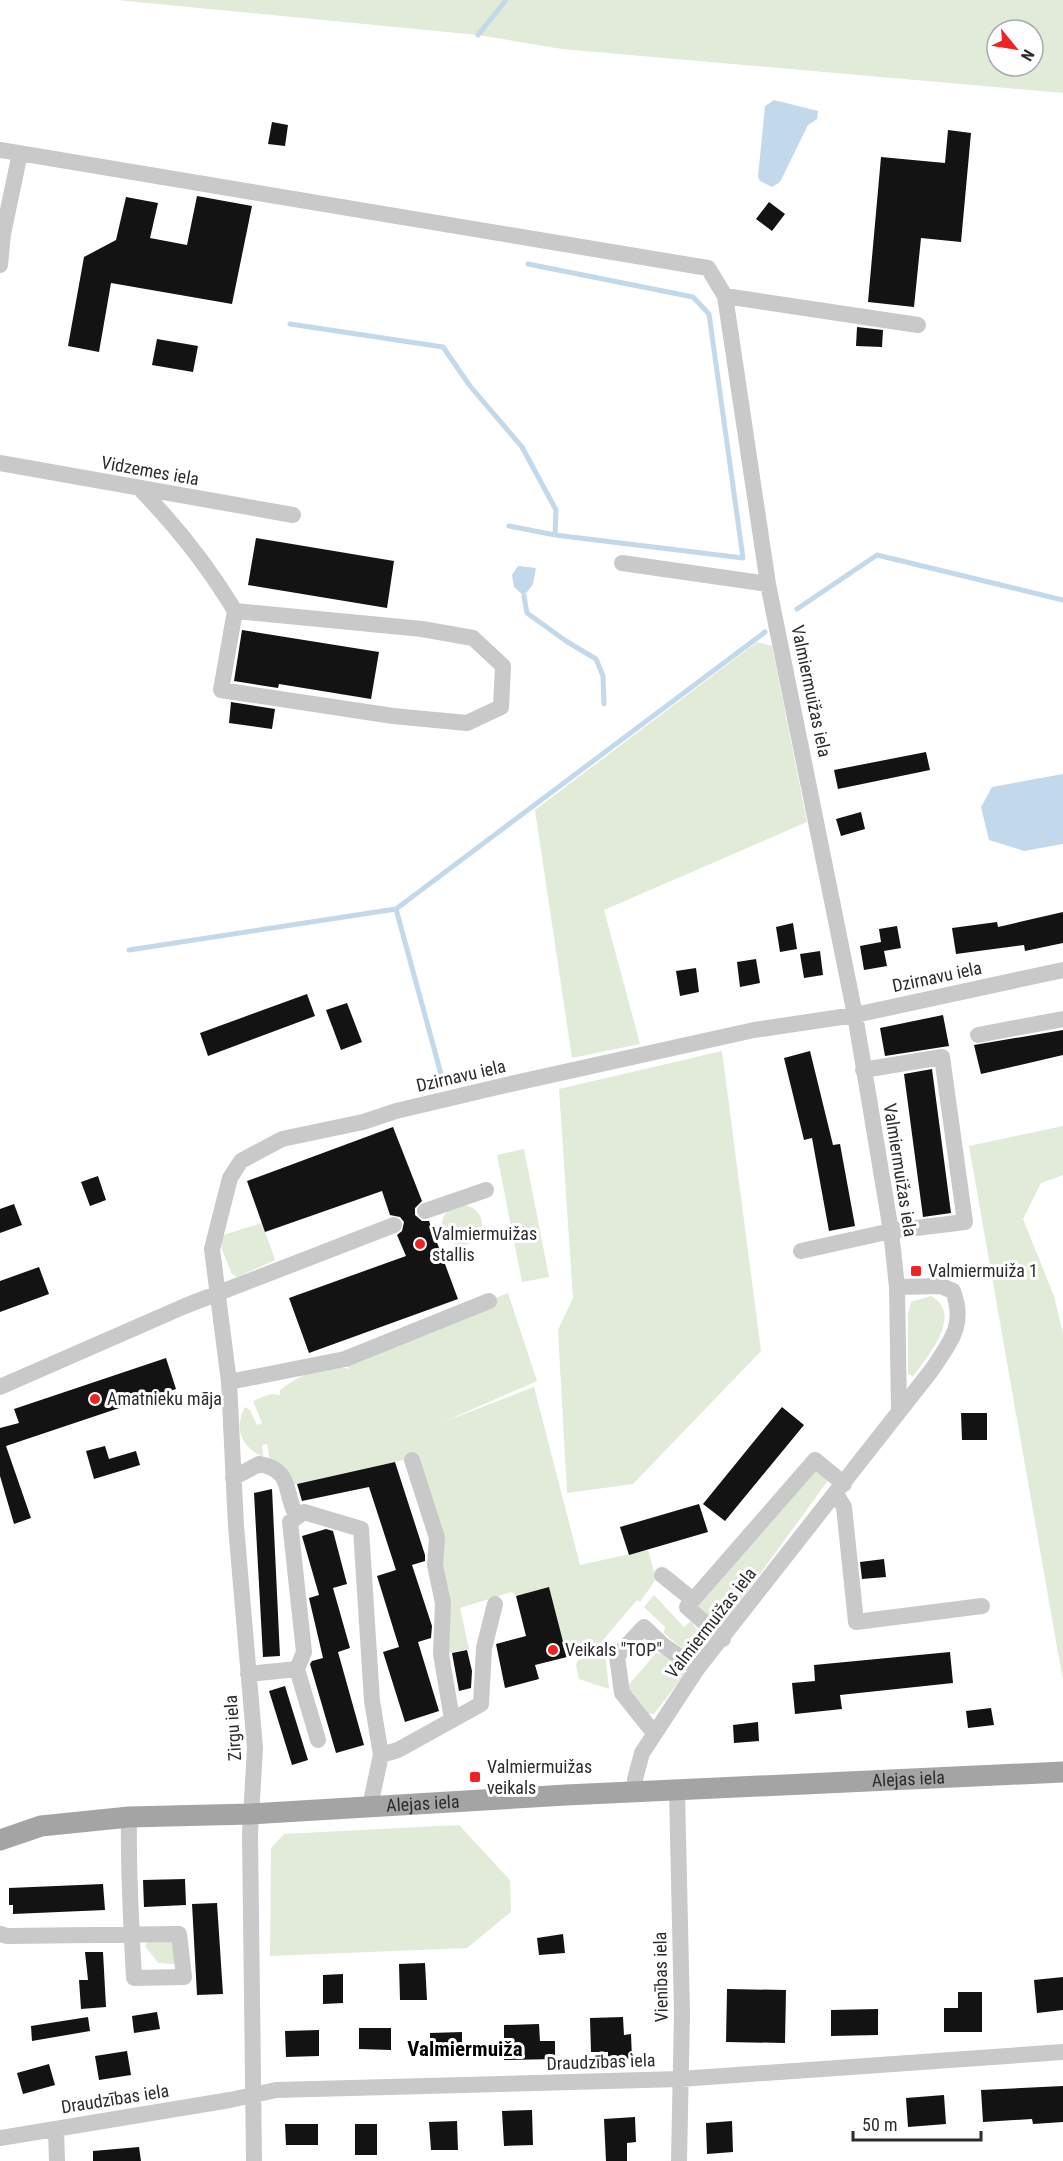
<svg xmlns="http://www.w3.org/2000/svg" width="1063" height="2161" font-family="'Roboto Condensed',sans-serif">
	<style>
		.green { fill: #e1ebd8; fill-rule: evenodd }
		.water { fill: #c2d9ec }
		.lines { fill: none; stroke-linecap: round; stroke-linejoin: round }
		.stream { stroke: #c2d9ec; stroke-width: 5 }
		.building { fill: #131313 }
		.minor { stroke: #c9c9c9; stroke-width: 16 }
		.major { stroke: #a4a4a4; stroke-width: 21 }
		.poi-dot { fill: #ef2224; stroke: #fff; stroke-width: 2 }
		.labels { text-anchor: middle; stroke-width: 6; stroke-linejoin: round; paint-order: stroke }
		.street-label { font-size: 18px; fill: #2c2c2c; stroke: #fff }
		.poi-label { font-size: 18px; fill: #2c2c2c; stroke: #fff; text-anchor: start }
		.quarter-label { font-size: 21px; font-weight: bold; fill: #000; stroke: #fff }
	</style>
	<rect width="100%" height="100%" fill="#fff"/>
	<path class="green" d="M117 0H1063V93L562 49 478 35ZM997 30H1033V66H997Z
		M757 642 772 646 807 822 604 910 640 1044 572 1058 535 810Z
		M722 1051 761 1351 633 1484 567 1493 558 1330 573 1298 559 1089Z
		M1063 1126V1175L1041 1183 1023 1219 1054 1296 1063 1334V1681L969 1146Z
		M524 1149 549 1277 522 1282 497 1155Z
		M442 1225a20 20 0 1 1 40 0a20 20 0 1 1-40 0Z
		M262 1223 275 1260 237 1277 232 1274 221 1247 223 1235Z
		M508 1293 537 1381 441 1423 534 1387 580 1565 648 1550 656 1579 640 1602 637 1600 603 1640 604 1649 567 1657 549 1587 516 1596 512 1592 460 1608 469 1649 448 1653 417 1457 291 1485 270 1461 267 1444 262 1445 263 1457C242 1447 233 1429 245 1407L250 1410 257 1425 262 1423 253 1401 271 1394 280 1395V1390C298 1376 326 1362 349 1369L345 1359Z
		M931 1296C964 1314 928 1356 913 1376L908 1374V1313L911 1302Z
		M817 1469 829 1479 720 1629 698 1607Z
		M654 1595 684 1627 691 1621 706 1645 699 1657 693 1658 664 1633 665 1627 644 1607Z
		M656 1653 668 1655 684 1669V1675L654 1714H649L627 1687Z
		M605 1654 609 1689 579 1679 576 1665 578 1660Z
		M459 1825 510 1880 511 1912 467 1948 270 1956 271 1848 284 1834Z
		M147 1941 175 1942 174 1964 158 1963 145 1946Z"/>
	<path class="water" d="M774 100 818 111 817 119 808 125 780 182 772 187 760 181 758 177 765 106Z
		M518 566 536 568 533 584 524 596 514 587 512 575Z
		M1063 774V844L1024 851 989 840 981 807 992 787Z"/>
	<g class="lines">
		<path class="stream" d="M478 35 506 0
			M290 324 443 347 470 386 522 447 556 510 555 535
			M509 526 555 535 743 558 709 314 693 297 528 264
			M524 596 527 613 566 641 596 659 603 676 604 704
			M797 609 877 555 1063 600
			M396 909 441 1074
			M129 950 396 909 765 632"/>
	</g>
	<path class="building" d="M272 122 288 125 285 146 268 144Z
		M948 130 971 133 961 242 921 238 914 307 868 302 881 157 945 163Z
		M197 196 252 206 232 304 111 283 99 352 68 346 84 257 116 240 126 197 158 203 150 238 187 245Z
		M769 202 785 214 772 231 756 219Z
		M857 327 883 330 882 347 856 346Z
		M157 339 198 346 193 372 152 365Z
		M256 538 394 561 387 608 248 585Z
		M242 630 379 652 371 699 279 684 278 688 234 681Z
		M231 702 275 709 272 729 229 723Z
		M926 752 930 770 838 789 834 770Z
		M861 812 865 829 841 836 836 819Z
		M1063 912V943L1025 951 1024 945 956 954 952 928 997 922 998 927Z
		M793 923 797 949 780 952 776 927Z
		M897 926 901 948 884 951 887 966 864 970 860 946 881 942 879 929Z
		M820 951 823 975 804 978 800 954Z
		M756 959 760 983 740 987 737 962Z
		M696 968 699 992 680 996 676 971Z
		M307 994 315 1016 208 1056 200 1033Z
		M347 1003 362 1042 341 1050 326 1010Z
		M943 1015 949 1046 885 1056 880 1028Z
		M1063 1030V1055L981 1074 974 1045Z
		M810 1051 833 1145 840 1144 855 1226 829 1231 812 1138 804 1140 784 1058Z
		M932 1069 951 1213 923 1217 904 1074Z
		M393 1127 422 1201 415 1208V1215L422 1221H429L458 1299 309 1353 289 1298 406 1256 397 1235 402 1231 404 1222 400 1217 390 1215 382 1191 265 1232 247 1181Z
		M98 1176 106 1200 90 1206 81 1182Z
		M14 1204 22 1225 0 1233V1209Z
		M39 1267 49 1294 0 1312V1281Z
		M166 1358 176 1389 6 1446 31 1518 14 1524 0 1476V1428L19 1423 14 1409Z
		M782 1407 804 1425 725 1521 703 1504Z
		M961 1413H987V1440H962Z
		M105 1446 109 1459 136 1451 140 1465 94 1479 86 1451Z
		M395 1462 425 1555V1561L412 1565 432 1626 431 1638 418 1642 439 1711 405 1722 383 1652 399 1647 377 1576 396 1570 369 1487 302 1501 297 1484Z
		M272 1489 280 1656 263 1657 254 1493Z
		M699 1504 708 1532 629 1555 620 1527Z
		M326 1529 333 1531 347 1584 333 1588 350 1648 338 1652 364 1745 336 1753 310 1664 312 1661 323 1658 309 1598 319 1595 302 1536Z
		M884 1559 886 1577 862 1579 860 1562Z
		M549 1587 567 1657 535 1665 539 1679 505 1688 496 1644 526 1636 516 1596Z
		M467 1650 472 1671 471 1688 459 1691 452 1653Z
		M950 1652 953 1683 840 1695 842 1709 795 1714 792 1683 815 1681 814 1665Z
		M285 1686 308 1760 292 1765 269 1691Z
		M991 1708 994 1725 968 1728 966 1711Z
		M758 1722 759 1741 734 1743 733 1725Z
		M185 1879 186 1905 144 1907 143 1880Z
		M103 1884 105 1910 13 1914V1905H9V1888Z
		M217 1903 223 1994 197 1995 192 1904Z
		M563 1934 565 1953 539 1955 537 1938Z
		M85 1952H103L106 2007 81 2009 79 1980H88Z
		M425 1963 427 2000H400L399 1964Z
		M343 1974V2003L323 2004V1975Z
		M1063 1977V2010L1037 2013 1034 1980Z
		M727 1989 786 1990 785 2043 726 2042Z
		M958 1992H982V2032H944V2008H958Z
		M878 2009V2035L831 2036V2010Z
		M157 2012 160 2029 134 2033 132 2016Z
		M88 2017 90 2031 32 2041 31 2026Z
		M623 2017 624 2035 631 2034 632 2059 608 2060V2052H591L590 2018Z
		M539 2024 540 2041H555V2059L504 2060V2025Z
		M359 2028H391V2050L359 2049Z
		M319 2030V2056L286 2057 285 2031Z
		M462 2032V2054H430V2033Z
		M127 2051 131 2075 99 2080 95 2056Z
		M49 2064 55 2085 23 2094 17 2073Z
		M1063 2086V2122L1033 2124 1032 2119 983 2122 981 2090Z
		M944 2095 946 2124 908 2127 906 2098Z
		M532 2110 533 2145 504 2146 502 2111Z
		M635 2117 636 2142 627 2143V2161H606L604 2119Z
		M457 2121 458 2150H431L429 2122Z
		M732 2121 733 2152 707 2154 706 2123Z
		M285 2124H318V2145H286Z
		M355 2124H377V2155H355Z
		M139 2147 141 2161H93V2151Z"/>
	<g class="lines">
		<path class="minor" d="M0 150 708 268 725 296 768 584 855 1015 891 1231 897 1287 899 1410
			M0 265 3 234 20 153
			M725 296 918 325
			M0 463 293 515
			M141 490C177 527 208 566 235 611L422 629 473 638 503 666 501 707 467 723 393 716 221 690 235 611
			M622 563 768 584
			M978 1035 1063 1019
			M425 1211 486 1190
			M801 1251 891 1231 965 1222 942 1057 863 1070
			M229 1382 345 1359 489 1301
			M0 1387 185 1306 394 1225
			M412 1460 437 1538 435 1565 443 1603 441 1654 452 1719
			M233 1478 259 1464C294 1470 283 1493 297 1517
			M836 1494 844 1507 856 1622 982 1606
			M662 1575 693 1600
			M723 1639 687 1607 815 1460 844 1484
			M297 1669 318 1740
			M248 1674 297 1669 304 1652 290 1522 304 1512 361 1529 372 1701 381 1755 370 1806
			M654 1733 622 1693 617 1656 644 1627 663 1645 697 1669
			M381 1755 398 1750 481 1704 484 1648 495 1604
			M677 1791 682 2014 679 2161
			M636 1792 635 1779 642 1753 697 1669 931 1371C950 1342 966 1326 953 1291L941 1286 897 1287
			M0 1934 7 1936 179 1934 184 1977 134 1978C131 1924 128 1870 129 1817
			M56 2129 57 2161
			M0 2138 230 2100 276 2090 680 2079 1063 2052
			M254 2161 250 1834 255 1748 236 1526 229 1382 212 1249 230 1178 241 1161 282 1139 363 1122 396 1111 506 1085 754 1030 855 1015 1063 970"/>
		<path class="major" id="s1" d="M0 1840 41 1826 129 1817 251 1814 566 1795 1063 1772"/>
	</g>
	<g class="poi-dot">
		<circle cx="420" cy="1244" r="6"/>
		<rect x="910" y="1265" width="12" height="12" rx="3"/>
		<circle cx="95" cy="1399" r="6"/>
		<circle cx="553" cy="1650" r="6"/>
		<rect x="469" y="1771" width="12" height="12" rx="3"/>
	</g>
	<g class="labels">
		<g class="street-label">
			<text transform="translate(150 471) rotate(10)" y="6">Vidzemes iela</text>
			<text transform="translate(811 691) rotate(78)" y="6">Valmiermuižas iela</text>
			<text transform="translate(937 977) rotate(-12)" y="6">Dzirnavu iela</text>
			<text transform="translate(461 1076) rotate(-13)" y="6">Dzirnavu iela</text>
			<text transform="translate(900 1170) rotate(81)" y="6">Valmiermuižas iela</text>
			<text transform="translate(711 1623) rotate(-52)" y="6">Valmiermuižas iela</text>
			<text transform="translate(233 1728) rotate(-94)" y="6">Zirgu iela</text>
			<text dy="6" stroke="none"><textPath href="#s1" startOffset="912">Alejas iela</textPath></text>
			<text dy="6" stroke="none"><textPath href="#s1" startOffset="426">Alejas iela</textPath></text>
			<text transform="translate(661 1977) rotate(-91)" y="6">Vienības iela</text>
			<text transform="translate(601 2062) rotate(-2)" y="6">Draudzības iela</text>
			<text transform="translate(115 2099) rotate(-9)" y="6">Draudzības iela</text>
		</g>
		<g class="poi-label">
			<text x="432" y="1240">Valmiermuižas<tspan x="432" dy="21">stallis</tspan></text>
			<text x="928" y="1277">Valmiermuiža 1</text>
			<text x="107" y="1405">Amatnieku māja</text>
			<text x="565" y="1656">Veikals "TOP"</text>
			<text x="487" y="1773">Valmiermuižas<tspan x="487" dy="21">veikals</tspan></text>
		</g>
		<g class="quarter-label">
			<text x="465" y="2056">Valmiermuiža</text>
		</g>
	</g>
	<g transform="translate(1015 48) rotate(120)"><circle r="28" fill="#ffffff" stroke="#ababab" stroke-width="1.5"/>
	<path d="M0-4.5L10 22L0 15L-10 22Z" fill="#ef2224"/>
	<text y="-9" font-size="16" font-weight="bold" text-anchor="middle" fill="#2c2c2c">N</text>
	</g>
	<path d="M853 2131v9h128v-9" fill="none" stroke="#2c2c2c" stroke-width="3"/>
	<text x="862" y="2131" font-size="18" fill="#2c2c2c" stroke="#ffffff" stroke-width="4.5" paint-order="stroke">50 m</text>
</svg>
